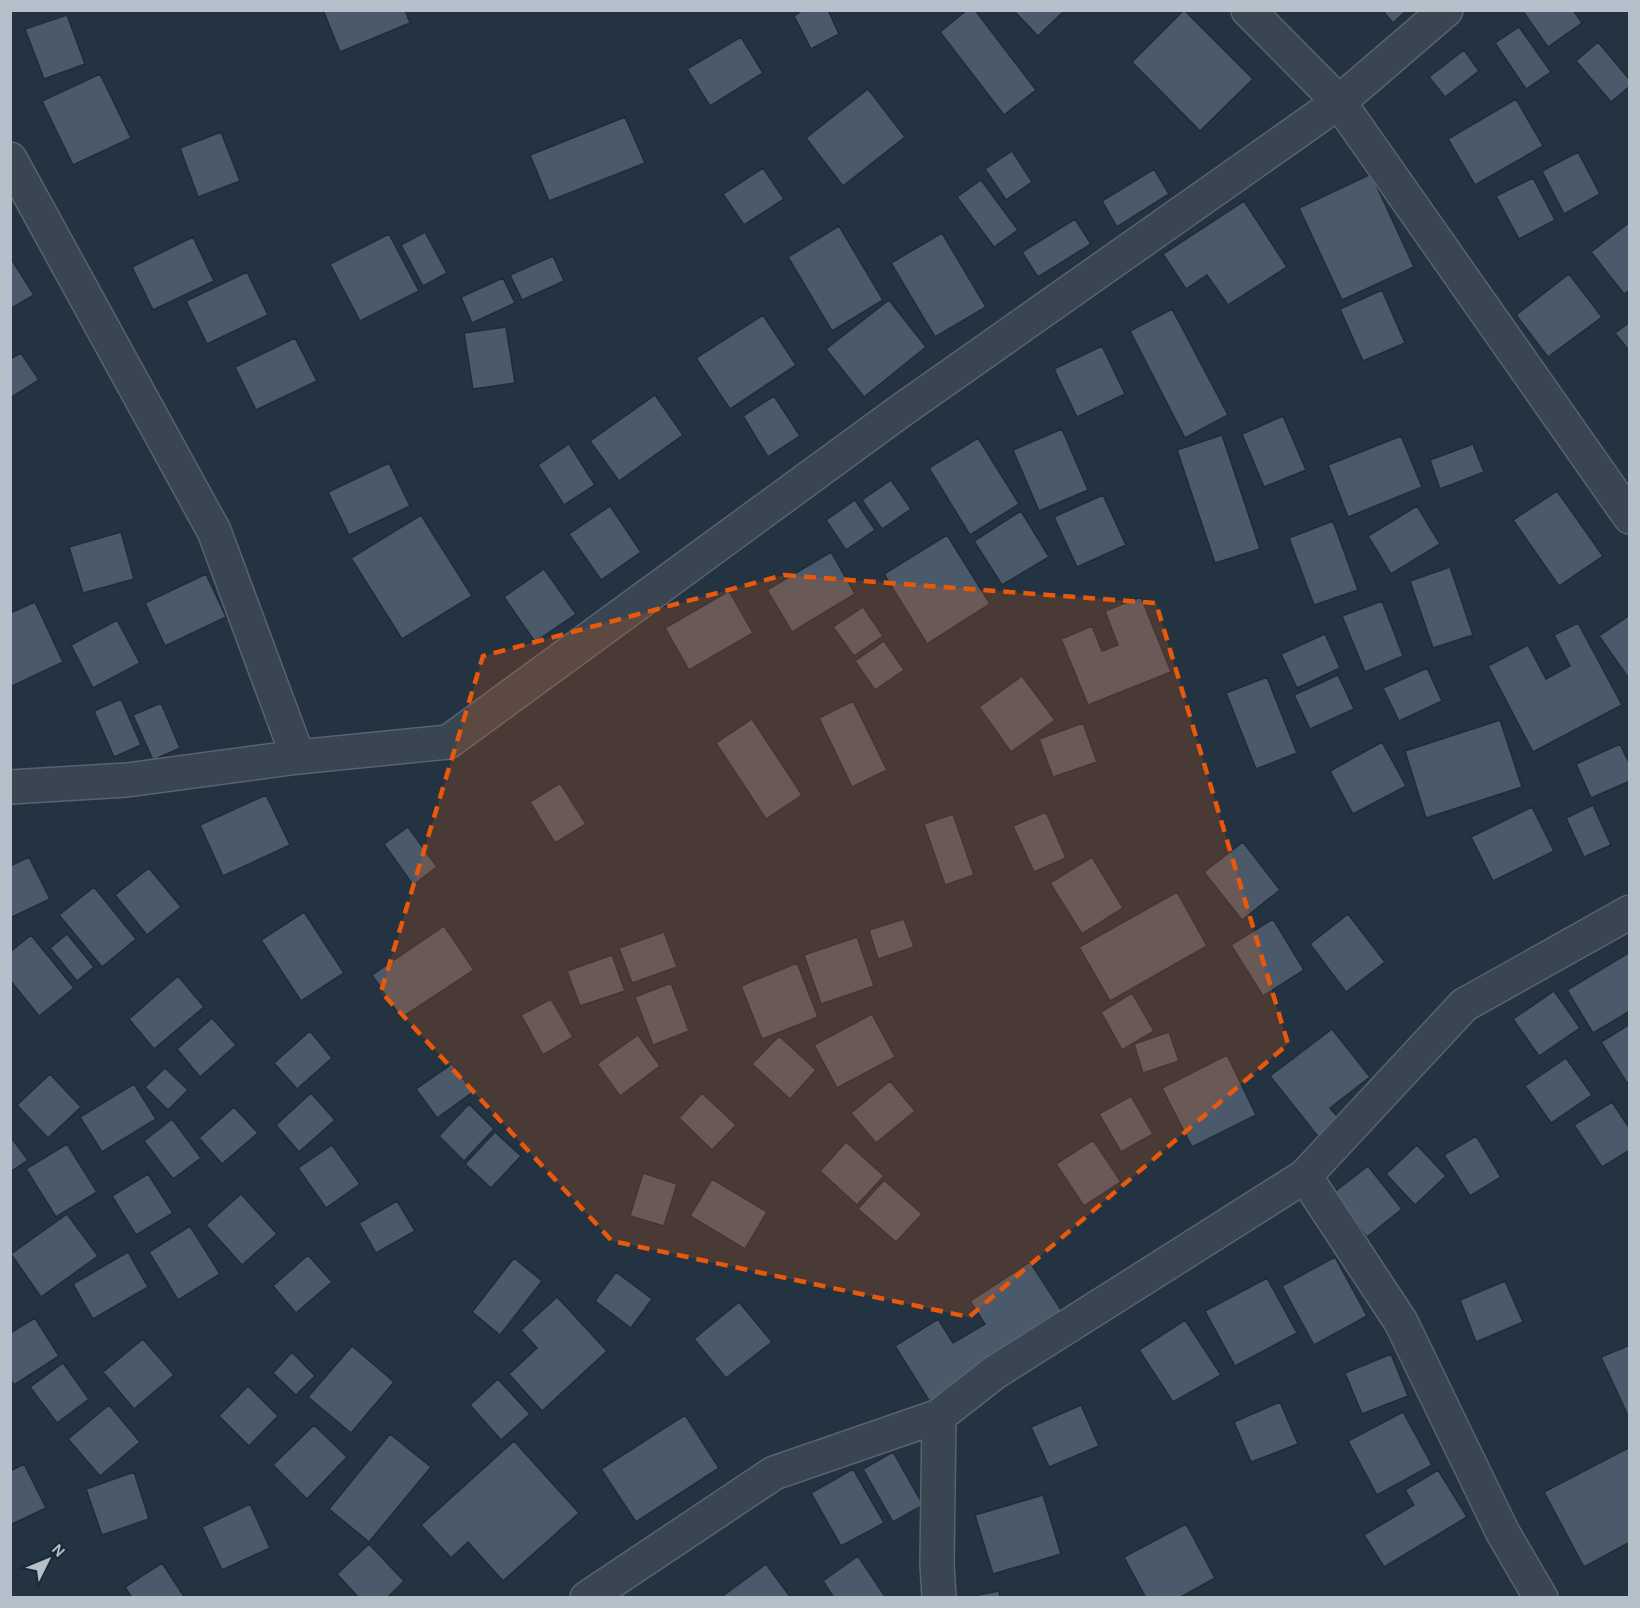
<svg xmlns="http://www.w3.org/2000/svg" width="1640" height="1608" font-family="Karla,sans-serif">
	<style>
		.building { fill: #4a5a6b; stroke: #202c38; stroke-width: 1.5 }
		.lines { fill: none; stroke-linecap: round; stroke-linejoin: round }
		.minor-casing { stroke: #57636e; stroke-width: 36 }
		.minor { stroke: #394551; stroke-width: 33 }
		.marked { fill: #e8590c; fill-opacity: 0.2; stroke: #e8590c; stroke-width: 4.5; stroke-dasharray: 12 8; stroke-linejoin: round }
	</style>
	<rect width="100%" height="100%" fill="#243341"/>
	<path class="building" d="M323 10H405L410 23 340 52Z
		M803 10H828L839 34 811 49 794 16Z
		M967 10H975L1036 90 1004 115 940 32Z
		M1013 10H1065L1038 36Z
		M1184 10 1253 79 1200 131 1132 62Z
		M1382 10H1407L1393 23Z
		M1522 10H1573L1582 23 1548 47Z
		M67 15 85 64 44 79 25 29Z
		M1519 27 1551 72 1526 89 1495 43Z
		M741 37 763 73 710 106 687 69Z
		M1598 42 1630 80V86L1611 102 1576 61Z
		M1464 50 1479 71 1445 97 1429 77Z
		M100 74 131 138 73 165 42 101Z
		M868 89 905 137 843 186 806 138Z
		M1516 99 1543 146 1475 185 1448 139Z
		M625 117 645 163 549 201 530 155Z
		M221 132 240 181 198 197 180 148Z
		M1012 151 1032 182 1006 200 985 169Z
		M1578 152 1600 194 1564 214 1542 171Z
		M763 168 784 199 744 225 723 194Z
		M1154 169 1169 194 1117 227 1102 201Z
		M1371 174 1414 267 1342 300 1299 208Z
		M1533 178 1555 220 1519 239 1496 196Z
		M981 180 1018 230 994 247 957 197Z
		M1244 201 1287 267 1228 305 1207 275 1186 289 1163 254Z
		M1075 219 1091 244 1038 277 1022 252Z
		M1630 222V290L1624 294 1591 252Z
		M839 226 883 300 832 331 788 257Z
		M425 232 447 273 423 286 401 245Z
		M942 233 986 307 935 337 891 263Z
		M389 234 419 291 360 321 330 264Z
		M193 237 214 281 153 310 132 267Z
		M553 256 564 281 522 300 510 275Z
		M10 257 34 295 10 309Z
		M247 272 268 315 207 344 186 301Z
		M1569 274 1602 317 1548 357 1516 315Z
		M503 278 515 303 472 323 461 297Z
		M1382 290 1405 343 1363 361 1340 309Z
		M889 300 926 347 864 397 826 349Z
		M1172 309 1228 415 1185 438 1130 331Z
		M763 315 796 365 730 409 696 358Z
		M1630 322V352L1615 333Z
		M506 327 515 383 473 389 464 333Z
		M295 338 317 381 256 410 235 367Z
		M1102 346 1125 394 1077 417 1054 369Z
		M21 353 39 380 10 398V359Z
		M655 395 683 435 619 481 590 441Z
		M774 396 800 436 768 457 743 416Z
		M1283 416 1306 470 1264 487 1242 434Z
		M1062 429 1088 490 1039 511 1013 450Z
		M1222 435 1260 549 1215 563 1177 450Z
		M1401 436 1422 487 1348 517 1328 465Z
		M978 438 1019 504 970 535 929 468Z
		M569 444 595 485 564 505 538 465Z
		M1473 444 1484 472 1440 489 1430 460Z
		M389 463 410 506 349 535 328 492Z
		M891 480 911 509 882 529 862 500Z
		M1557 491 1603 556 1559 586 1513 520Z
		M1103 495 1126 545 1077 567 1054 517Z
		M855 500 875 530 846 550 826 520Z
		M610 506 641 552 601 580 569 534Z
		M1417 506 1440 544 1391 574 1368 536Z
		M1021 511 1049 557 1002 585 974 541Z
		M421 515 472 596 402 639 351 558Z
		M1333 521 1358 590 1314 605 1289 538Z
		M121 532 134 579 83 593 69 547Z
		M947 535 990 604 927 644 884 574Z
		M831 552 855 594 792 632 767 590Z
		M1450 567 1473 635 1433 648 1410 581Z
		M544 569 576 614 535 642 504 597Z
		M206 574 226 617 165 646 145 603Z
		M729 591 753 633 689 670 665 628Z
		M1141 597 1171 672 1088 705 1061 639 1092 626 1102 651 1118 645 1105 611Z
		M1382 601 1403 656 1365 672 1342 616Z
		M35 602 63 662 10 687V613Z
		M863 607 883 636 854 656 833 627Z
		M1630 615V680L1599 636Z
		M117 620 140 663 93 688 71 645Z
		M1578 623 1622 705 1533 752 1488 666 1528 645 1546 679 1570 666 1554 635Z
		M1325 634 1340 668 1297 688 1281 654Z
		M884 641 904 670 875 690 855 661Z
		M1427 668 1442 701 1399 721 1383 688Z
		M1338 675 1354 709 1310 729 1294 695Z
		M1022 676 1055 720 1011 752 979 707Z
		M1267 677 1297 753 1256 769 1226 693Z
		M121 699 141 745 114 757 94 711Z
		M853 701 887 770 852 787 819 718Z
		M161 703 180 748 153 760 133 715Z
		M752 719 802 795 766 819 716 743Z
		M1500 720 1522 787 1426 818 1405 751Z
		M1083 723 1097 762 1053 777 1039 739Z
		M1382 742 1406 786 1353 814 1330 771Z
		M1620 744 1630 765V781L1591 798 1576 764Z
		M560 783 586 824 555 843 530 802Z
		M266 795 290 845 223 876 200 825Z
		M1593 805 1611 845 1584 857 1566 818Z
		M1532 807 1554 851 1493 881 1471 837Z
		M1046 812 1066 858 1034 872 1013 826Z
		M953 814 974 875 945 885 924 824Z
		M408 827 437 867 413 885 384 844Z
		M1243 842 1280 890 1242 920 1204 872Z
		M29 857 50 899 10 918V866Z
		M1092 857 1123 908 1082 934 1050 883Z
		M149 868 181 907 147 935 115 895Z
		M94 887 136 939 102 967 59 915Z
		M1177 892 1207 946 1110 1001 1079 947Z
		M304 912 344 973 301 1001 261 940Z
		M1348 914 1385 962 1346 992 1310 944Z
		M904 919 914 947 878 959 869 930Z
		M1273 919 1304 970 1263 996 1231 945Z
		M444 926 474 970 401 1018 372 975Z
		M664 932 677 967 632 983 619 948Z
		M67 934 94 967 77 981 50 948Z
		M31 935 74 988 39 1016 10 980V952Z
		M857 937 874 986 821 1004 804 955Z
		M1630 952V1011L1593 1033 1567 990Z
		M612 955 625 991 580 1006 567 971Z
		M797 963 818 1017 762 1039 741 986Z
		M178 976 204 1007 154 1049 129 1019Z
		M671 983 689 1031 653 1045 635 997Z
		M1554 991 1580 1028 1539 1056 1513 1019Z
		M1132 993 1154 1031 1122 1050 1101 1012Z
		M551 999 573 1037 543 1055 521 1015Z
		M872 1014 895 1057 837 1088 814 1045Z
		M212 1018 236 1045 200 1077 177 1049Z
		M1630 1024V1082L1627 1083 1601 1042Z
		M1332 1029 1370 1077 1330 1108 1342 1122 1320 1139 1270 1076Z
		M310 1031 332 1058 297 1089 274 1063Z
		M1169 1032 1179 1061 1143 1073 1134 1044Z
		M638 1035 660 1066 620 1096 597 1064Z
		M779 1036 816 1070 790 1099 752 1064Z
		M1227 1055 1256 1115 1192 1147 1162 1088Z
		M1566 1058 1592 1095 1551 1123 1525 1086Z
		M452 1064 473 1092 437 1118 416 1089Z
		M165 1068 188 1090 168 1110 145 1087Z
		M50 1074 81 1107 48 1138 17 1105Z
		M890 1081 915 1111 876 1143 851 1113Z
		M134 1084 156 1119 102 1152 80 1117Z
		M311 1093 335 1120 299 1152 276 1125Z
		M702 1093 736 1125 712 1150 679 1118Z
		M1131 1096 1153 1134 1121 1152 1099 1114Z
		M1612 1102 1630 1129V1150L1602 1167 1574 1125Z
		M469 1104 494 1129 464 1161 439 1136Z
		M234 1107 258 1133 222 1164 199 1138Z
		M172 1119 201 1158 173 1179 144 1141Z
		M495 1132 521 1156 491 1188 465 1164Z
		M10 1136 28 1160 10 1172Z
		M1476 1136 1501 1177 1470 1196 1444 1155Z
		M1093 1140 1121 1182 1084 1206 1056 1164Z
		M846 1142 884 1176 857 1205 820 1171Z
		M67 1144 97 1192 56 1217 26 1169Z
		M332 1145 360 1184 326 1208 298 1168Z
		M1417 1145 1446 1176 1415 1205 1386 1174Z
		M1368 1166 1402 1209 1367 1237 1333 1193Z
		M643 1173 677 1184 664 1226 630 1216Z
		M148 1174 173 1213 136 1235 112 1196Z
		M712 1179 767 1212 745 1249 690 1216Z
		M884 1180 922 1214 896 1242 858 1209Z
		M241 1194 277 1234 242 1265 206 1225Z
		M397 1201 415 1231 376 1253 359 1223Z
		M67 1214 98 1256 41 1297 11 1254Z
		M190 1226 220 1274 178 1300 149 1252Z
		M128 1252 148 1287 93 1319 73 1284Z
		M308 1255 332 1282 296 1313 273 1286Z
		M1335 1257 1367 1316 1314 1345 1282 1286Z
		M514 1258 542 1281 500 1335 472 1312Z
		M1030 1262 1065 1316 930 1402 895 1346 938 1319 953 1343 985 1324 970 1301Z
		M616 1272 652 1299 631 1328 595 1301Z
		M1267 1278 1297 1333 1235 1366 1205 1311Z
		M1505 1281 1523 1322 1476 1342 1460 1300Z
		M557 1297 607 1351 542 1411 509 1374 537 1348 521 1330Z
		M739 1302 772 1342 726 1378 694 1339Z
		M35 1318 59 1356 14 1385 10 1379V1333Z
		M1185 1320 1221 1375 1173 1402 1139 1350Z
		M143 1339 174 1375 134 1409 103 1372Z
		M1630 1345V1420L1601 1357Z
		M352 1346 394 1382 351 1433 308 1397Z
		M292 1352 315 1376 296 1395 273 1373Z
		M1391 1354 1408 1396 1362 1414 1345 1373Z
		M63 1363 89 1399 57 1423 30 1387Z
		M498 1379 530 1414 501 1440 470 1405Z
		M248 1386 278 1416 249 1446 219 1416Z
		M1280 1402 1298 1444 1251 1462 1234 1422Z
		M109 1405 140 1442 100 1476 68 1439Z
		M1081 1405 1099 1446 1049 1467 1031 1427Z
		M1403 1412 1432 1465 1377 1495 1348 1441Z
		M685 1415 719 1468 636 1522 601 1469Z
		M314 1425 347 1457 307 1499 273 1465Z
		M390 1434 431 1467 369 1542 329 1509Z
		M514 1441 579 1513 503 1581 468 1542 451 1558 421 1525Z
		M1630 1447V1542L1584 1567 1544 1492Z
		M893 1452 923 1505 893 1522 863 1469Z
		M24 1464 46 1508 10 1525V1471Z
		M853 1469 884 1523 841 1546 811 1493Z
		M1438 1470 1467 1517 1384 1567 1364 1535 1414 1505 1405 1490Z
		M134 1472 149 1519 102 1535 86 1489Z
		M1043 1495 1061 1554 993 1574 975 1515Z
		M250 1504 270 1548 222 1570 202 1527Z
		M1186 1524 1215 1578 1179 1598H1146L1124 1557Z
		M369 1544 404 1581 387 1598H359L337 1574Z
		M858 1556 886 1598H834L823 1581Z
		M162 1563 185 1598H132L125 1587Z
		M766 1564 791 1598H720Z
		M999 1591 1000 1598H962Z"/>
	<g class="lines">
		<defs>
			<path id="minor" d="M1248 10 1339 102 1630 517
				M10 159 214 531 298 757
				M10 787 127 780 298 757 448 742 899 412 1339 102 1446 10
				M1305 1176 1401 1322 1503 1533 1541 1598
				M939 1416 937 1564 939 1598
				M587 1598 774 1473 939 1416 994 1373 1305 1176 1464 1005 1630 912"/>
		</defs>
		<use href="#minor" class="minor-casing"/>
		<use href="#minor" class="minor"/>
	</g>
	<path class="marked" d="M784 575 1156 603 1288 1044 969 1317 612 1241 381 992 483 656Z"/>
	<rect width="1640" height="1608" fill="none" stroke="#b5c0cb" stroke-width="24"/>
	<g transform="translate(48 1560) rotate(47)" stroke="#1e2a36" stroke-width="4.5" paint-order="stroke">
	<path d="M0-4.5L10 22L0 15L-10 22Z" fill="#b5c0cb"/>
	<text y="-9" font-size="16" font-weight="bold" text-anchor="middle" fill="#b5c0cb">N</text>
	</g>
</svg>
